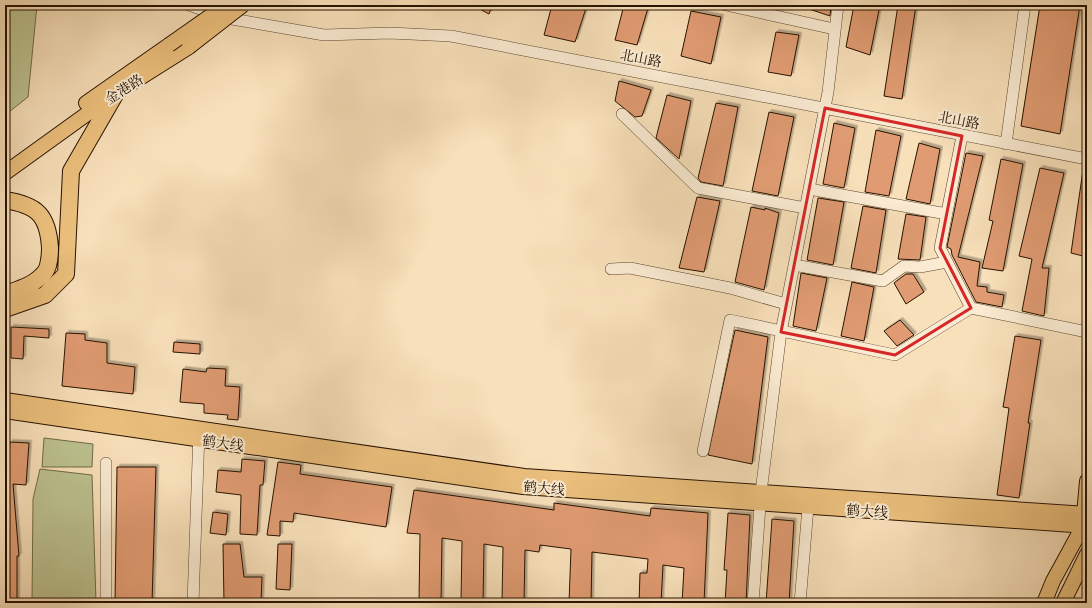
<svg xmlns="http://www.w3.org/2000/svg" width="1092" height="608" font-family="'Libre Bodoni','Noto Serif SC',serif">
	<style>
		.green { fill: #bcc290; stroke: #716a48 }
		.building { fill: #e09b72; stroke: #261200; filter: url(#shadow) }
		.lines { fill: none; stroke-linecap: round; stroke-linejoin: round }
		.minor-casing { stroke: #5a462e; stroke-width: 12 }
		.major-casing { stroke: #261200; stroke-width: 16 }
		.highway-casing { stroke: #261200; stroke-width: 18 }
		.minor { stroke: #faebd2; stroke-width: 11 }
		.major { stroke: #ecc07d; stroke-width: 14 }
		.highway { stroke: #ecc07d; stroke-width: 16 }
		.major-bridge-casing { stroke: #261200; stroke-width: 16; stroke-linecap: butt }
		.major-bridge { stroke: #ecc07d; stroke-width: 14 }
		.marked { fill: none; stroke: #d62828; stroke-width: 3; stroke-linejoin: round }
		.labels { text-anchor: middle; stroke-width: 4; stroke-linejoin: round; paint-order: stroke }
		.street-label { font-size: 14px; fill: #261200; stroke: #faebd2 }
	</style>
	<defs>
		<filter id="shadow"><feDropShadow dx="2.5" dy="-2.5" stdDeviation="0" flood-color="#0004"/></filter>
	</defs>
	<rect width="100%" height="100%" fill="#f8e0ba"/>
	<filter id="stains"><feTurbulence type="fractalNoise" baseFrequency=".005" numOctaves="4"/><feColorMatrix values="0 0 0 0 .2 0 0 0 0 .09 0 0 0 0 .02 0 0 0 .5 -.17"/></filter>
	<radialGradient id="worn" r=".72"><stop offset=".6" stop-color="#630" stop-opacity="0"/><stop offset="1" stop-color="#630" stop-opacity=".3"/></radialGradient>
	<path class="green" d="M5 5H37L28 97 5 115Z
		M44 438 93 444 92 467H42Z
		M40 469 92 475 96 603H32L33 499Z"/>
	<path class="building" d="M472 5H492L489 14Z
		M552 5H587L575 42 544 35Z
		M624 5 648 8 637 45 615 40Z
		M800 5H831L830 16 800 6Z
		M854 5H880L870 55 846 47Z
		M898 5H916L902 99 884 96Z
		M1040 5H1080L1060 134 1021 126Z
		M691 11 721 17 711 64 681 56Z
		M776 32 799 35 791 76 768 72Z
		M619 81 651 90 642 116 635 117 615 101Z
		M667 95 691 101 679 159 656 138Z
		M716 103 738 107 723 186 701 182 698 178Z
		M769 112 794 117 778 196 752 191Z
		M834 123 855 128 844 188 823 184Z
		M876 130 901 136 889 196 865 192Z
		M919 143 940 149 930 204 906 199Z
		M966 153 983 156 958 257 980 262 977 286 987 287V292L1004 295 1002 307 976 302 952 255 951 249 947 247Z
		M1001 159 1023 164 1003 271 982 268 993 221 989 220Z
		M1040 168 1064 173 1042 268H1049L1044 316 1022 311 1032 259 1019 256Z
		M1083 170H1087V257L1071 253Z
		M697 197 720 201 704 272 679 268Z
		M818 198 844 202 833 265 807 260Z
		M863 206 886 210 876 273 851 268Z
		M751 207 765 210V208L779 213 764 290 735 282Z
		M906 214 926 217 920 260 898 259Z
		M801 273 827 278 816 331 793 326Z
		M906 274H913L924 292 906 304 894 283Z
		M852 282 874 287 864 341 841 336Z
		M900 320 914 335 897 346 884 331Z
		M11 327 49 329V338L24 336 23 359 11 358Z
		M735 330 768 337 752 464 708 455Z
		M66 333 85 334V340L107 343V363L135 367 133 394 62 386Z
		M1015 336 1041 340 1028 423H1030L1019 498 997 495 1009 408 1003 407Z
		M174 342 200 344V354L173 352Z
		M207 368 226 369 225 386 240 387 238 420 227 419 228 415 204 413V404L180 402 183 369 206 372Z
		M10 442 29 443 26 485 13 484 19 556H17V603H5V496Z
		M242 459 265 461 263 485H260L257 535 240 534 241 495 216 492 218 470 241 472Z
		M278 462 301 465 300 474 392 487 386 527 294 513 293 522 280 521V536L267 535Z
		M117 467H156L152 603H115Z
		M414 490 554 510V503L650 516 651 508 708 513 704 603H682L684 568 663 565 661 603H639L640 573H647L648 559 592 552 591 603H569L571 549 540 545 539 552 525 550 524 603H502L503 547 484 544 483 603H461L462 541 442 538 441 603H419L420 534 407 533Z
		M213 512 228 514 226 535 210 533Z
		M728 513 750 515 746 603H725L727 570H724Z
		M772 519 794 521 789 603H766Z
		M223 544H240L244 577H262L261 602 224 603Z
		M278 544H292L290 590 276 589Z"/>
	<g class="lines">
		<defs>
			<path id="minor" d="M189 5 226 18 324 35 390 33 451 36 1087 159
				M726 5 834 29
				M622 114 698 188 805 208
				M962 136 940 248 971 308 1087 332
				M1006 144 1025 5
				M809 189 947 214
				M794 265 883 281 904 266 920 267 947 262
				M611 269 630 268 730 288 786 304
				M703 451 730 320 895 355 971 308
				M106 603V463
				M193 603 199 432
				M753 603 761 492 781 332 828 92 838 5
				M800 603 808 507"/>
			<path id="major" d="M86 103 169 45
				M5 173 116 93 189 47
				M5 400 524 476 1087 514
				M5 411 523 487 1087 526
				M1044 603 1053 581 1083 526 1087 481
				M1063 603 1087 554"/>
			<path id="highway" d="M5 200C37 205 48 215 50 248 50 254 49 267 45 272 35 285 19 289 5 294
				M5 309 45 295 66 274 71 171 116 93"/>
		</defs>
		<use href="#minor" class="minor-casing"/>
		<use href="#major" class="major-casing"/>
		<use href="#highway" class="highway-casing"/>
		<use href="#minor" class="minor"/>
		<use href="#major" class="major"/>
		<use href="#highway" class="highway"/>
		<defs>
			<path id="major-bridge" d="M169 45 226 5
				M189 47 243 5"/>
		</defs>
		<use href="#major-bridge" class="major-bridge-casing"/>
		<use href="#major-bridge" class="major-bridge"/>
	</g>
	<path class="marked" d="M825 108 962 136 940 248 971 308 895 355 781 332Z"/>
	<g class="labels">
		<g class="street-label">
			<text transform="translate(641 58) rotate(11)" y="5">北山路</text>
			<text transform="translate(124 89) rotate(-33)" y="5">金港路</text>
			<text transform="translate(959 120) rotate(11)" y="5">北山路</text>
			<text transform="translate(223 443) rotate(8)" y="5">鹤大线</text>
			<text transform="translate(544 488) rotate(5)" y="5">鹤大线</text>
			<text transform="translate(867 511) rotate(4)" y="5">鹤大线</text>
		</g>
	</g>
	<rect width="1092" height="608" fill="none" stroke="#f8e0ba" stroke-width="20"/>
	<rect x="6" y="6" width="1080" height="596" fill="none" stroke="#261200" stroke-width="2"/>
	<rect x="10" y="10" width="1072" height="588" fill="none" stroke="#261200"/>
	<rect width="100%" height="100%" filter="url(#stains)"/>
	<rect width="100%" height="100%" fill="url(#worn)"/>
</svg>
